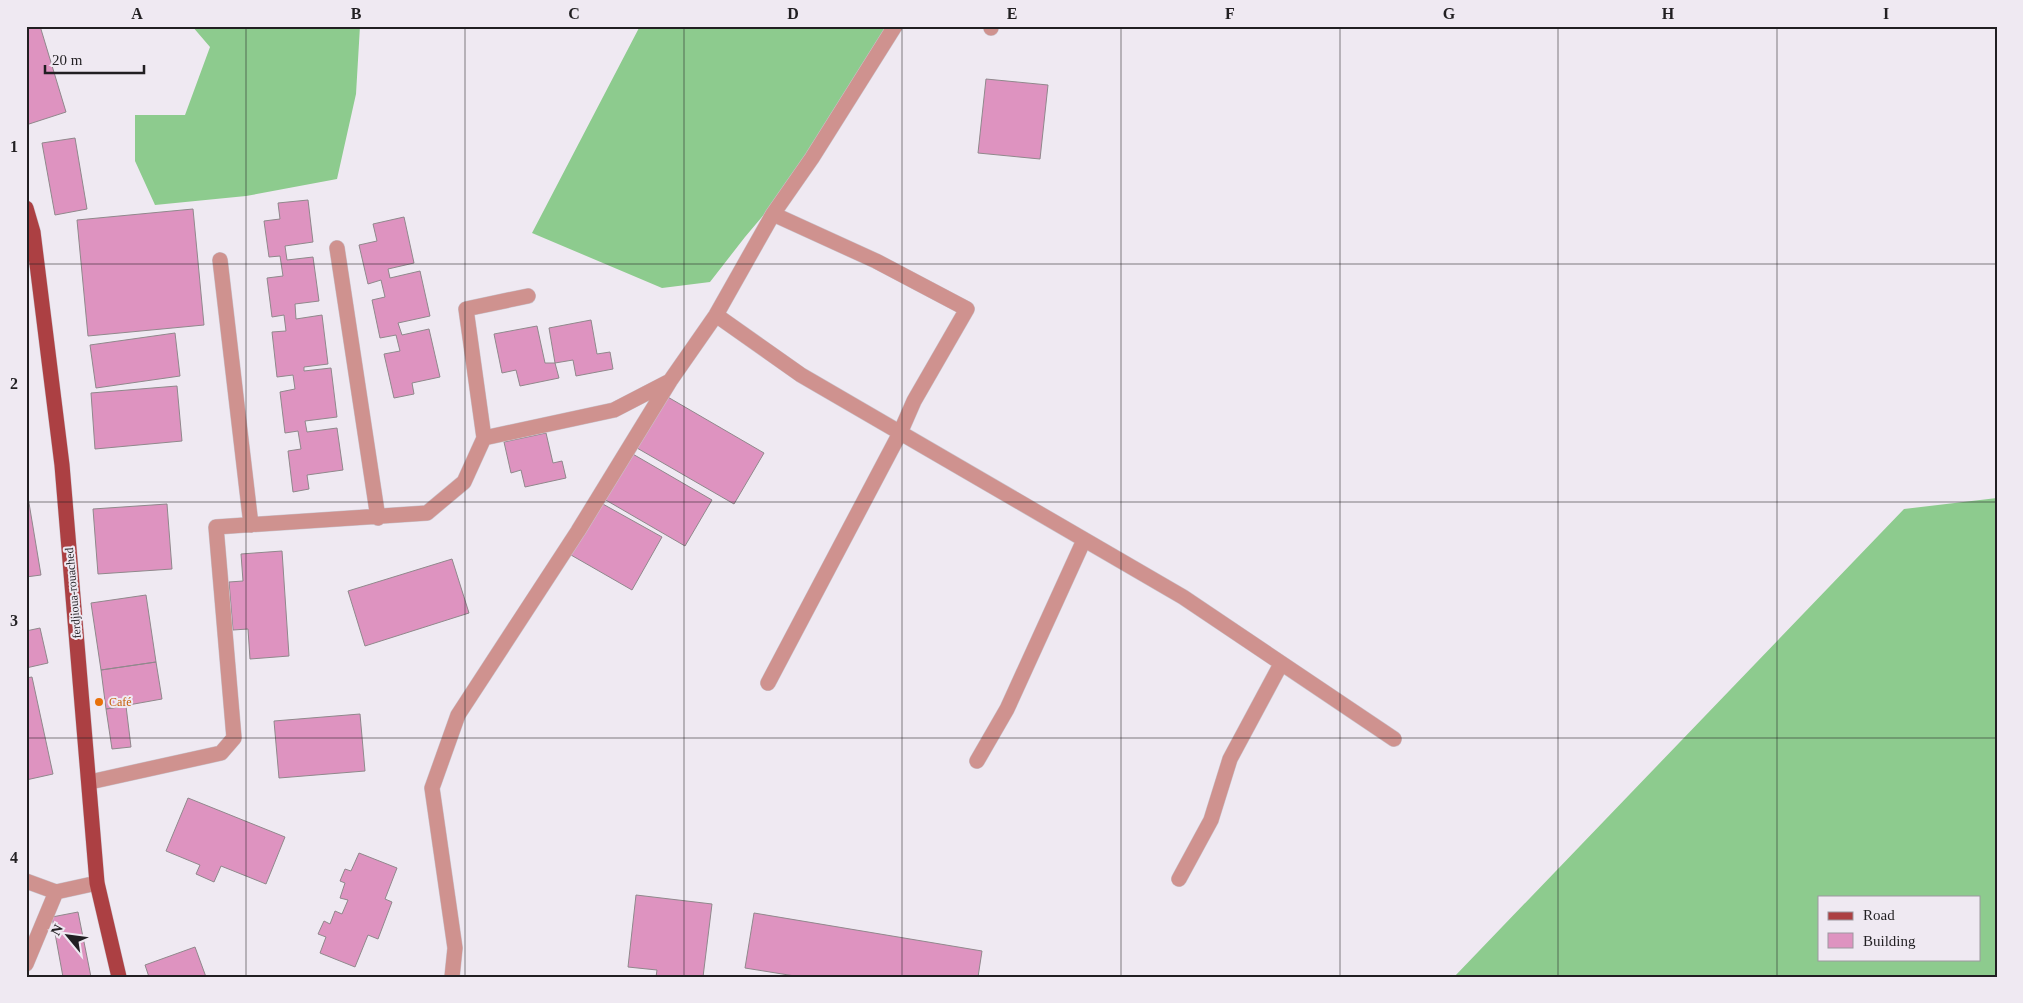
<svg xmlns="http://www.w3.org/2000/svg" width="2023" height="1003" font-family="'Times New Roman',serif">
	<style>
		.forest { fill: #8dcb8e; fill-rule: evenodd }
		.building { fill: #de93c0; stroke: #90888c }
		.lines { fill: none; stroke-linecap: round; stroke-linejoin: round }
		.minor-casing { stroke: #cac5cd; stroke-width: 16 }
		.major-casing { stroke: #cac5cd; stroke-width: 16 }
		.minor { stroke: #cf928f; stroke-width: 15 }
		.major { stroke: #ac4043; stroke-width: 15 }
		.grid { fill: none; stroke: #211f22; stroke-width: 1; stroke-opacity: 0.55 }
		.food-dot { fill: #e8710a; stroke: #efe9f2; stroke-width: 2 }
		.labels { text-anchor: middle; stroke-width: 4; stroke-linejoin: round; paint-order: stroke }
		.street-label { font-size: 12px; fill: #211f22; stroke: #efe9f2 }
		.food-label { font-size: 12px; fill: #c56008; stroke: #efe9f2; text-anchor: start }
		.neatline { fill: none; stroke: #211f22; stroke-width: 2 }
		.grid-label { font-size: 16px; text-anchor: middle; font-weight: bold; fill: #211f22 }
	</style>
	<rect width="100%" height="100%" fill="#efe9f2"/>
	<path class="forest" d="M192 26H360L356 94 337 179 246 196 155 205 135 161V115H185L210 47Z
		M640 26H894L812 158 745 237 710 282 662 288 532 233Z
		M1997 498V977H1454L1904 509ZM1819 897H1979V959H1819Z"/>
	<path class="building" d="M26 26H40L66 112 26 125Z
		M986 79 1048 85 1040 159 978 153Z
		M75 138 87 209 55 215 42 143Z
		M308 200 313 242 285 246 287 260 313 257 319 301 295 304 296 319 322 315 328 364 304 367V371L331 368 337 417 305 421 307 432 337 428 343 470 307 475 309 489 293 492 288 451 301 449 298 431 285 433 280 392 295 389 293 375 277 377 272 332 286 331 284 315 272 317 267 278 283 276 280 256 269 257 264 221 280 219 278 203Z
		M193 209 204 325 88 336 77 220Z
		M404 217 414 263 388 269 390 278 420 271 430 316 398 323 402 335 429 329 440 377 412 383 414 394 394 398 384 354 400 351 396 335 380 338 372 300 385 297 381 280 368 284 359 245 377 241 373 224Z
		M591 320 597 354 610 352 613 369 576 376 573 360 555 363 549 328Z
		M537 326 545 363H555L559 378 520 386 516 370 502 373 494 334Z
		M175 333 180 376 96 388 90 345Z
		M177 386 182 441 95 449 91 393Z
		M666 396 764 453 734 504 637 448Z
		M546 433 553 463 562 461 566 478 525 487 521 470 511 473 504 442Z
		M631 453 712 500 685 546 604 499Z
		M26 497H28L41 575 26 577Z
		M601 503 662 537 632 590 571 555Z
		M167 504 172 569 98 574 93 509Z
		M282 551 289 656 250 659 248 629 233 630 229 582 243 581 241 554Z
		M452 559 469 613 365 646 348 591Z
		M146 595 156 662 101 670 91 603Z
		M40 628 48 663 26 668V631Z
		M156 662 162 699 106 709 101 670Z
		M32 677 53 774 26 780V678Z
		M126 706 131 747 112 749 106 709Z
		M360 714 365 771 279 778 274 721Z
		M188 798 285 837 266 884 221 866 214 882 196 874 200 865 166 851Z
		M359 853 397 868 385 899 392 902 378 939 368 935 355 967 320 953 326 937 318 934 324 921 330 924 335 911 342 914 348 900 340 898 345 883 340 881 345 869 351 871Z
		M636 895 712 904 703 977H656L657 970 628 967Z
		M78 912 91 977H63L52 917Z
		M754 913 982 951 978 977H801L745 968Z
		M195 947 206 977H149L145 965Z"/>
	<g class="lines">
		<defs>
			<path id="minor" d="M991 26V28
				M337 248 378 518
				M220 260 251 525
				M716 315 801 375 1183 597 1394 739
				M484 438 614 410 670 381 716 315 773 214 812 158 895 26
				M768 683 900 433 914 401 967 309 876 261 773 214
				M977 761 1007 709 1084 540
				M90 782 221 753 234 738 216 527 427 513 464 482 484 438 466 309 528 296
				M1179 879 1211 820 1230 759 1281 664
				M26 881 56 892 97 883
				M26 964 56 892
				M452 977 455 948 432 788 458 715 578 531 670 381"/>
			<path id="major" d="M26 208 33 232 62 465 97 883 119 977"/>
		</defs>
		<use href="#minor" class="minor-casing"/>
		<use href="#major" class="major-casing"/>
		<use href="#minor" class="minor"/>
		<use href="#major" class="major"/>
	</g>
	<path class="grid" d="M246 26V977M465 26V977M684 26V977M902 26V977M1121 26V977M1340 26V977M1558 26V977M1777 26V977M26 264H1997M26 502H1997M26 738H1997"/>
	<circle class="food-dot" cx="99" cy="702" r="5"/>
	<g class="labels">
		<g class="street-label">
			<text transform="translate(73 593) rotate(-95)" y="4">ferdjioua-rouached</text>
		</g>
		<g class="food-label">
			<text x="109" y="706">Café</text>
		</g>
	</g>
	<rect width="2023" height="1003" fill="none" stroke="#efe9f2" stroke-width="55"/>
	<rect x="1818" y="896" width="162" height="65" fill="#efe9f2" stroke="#9d989f"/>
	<rect x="1828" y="912" width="25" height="8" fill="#ac4043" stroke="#9d989f"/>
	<text x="1863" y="920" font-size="15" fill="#211f22">Road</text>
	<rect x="1828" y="933" width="25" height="15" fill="#de93c0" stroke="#9d989f"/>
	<text x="1863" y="946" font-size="15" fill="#211f22">Building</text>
	<g transform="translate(68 936) rotate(299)" stroke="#efe9f2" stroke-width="4" paint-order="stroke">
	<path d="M0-4L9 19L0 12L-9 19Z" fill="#211f22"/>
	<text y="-8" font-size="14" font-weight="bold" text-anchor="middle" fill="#211f22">N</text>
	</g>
	<path d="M45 65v8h99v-8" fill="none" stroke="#211f22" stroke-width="2.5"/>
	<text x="52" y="65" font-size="15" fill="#211f22" stroke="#efe9f2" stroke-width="4" paint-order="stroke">20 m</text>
	<rect x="28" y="28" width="1968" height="948" class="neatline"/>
	<g class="grid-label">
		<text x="137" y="19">A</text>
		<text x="356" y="19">B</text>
		<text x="574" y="19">C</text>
		<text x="793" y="19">D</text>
		<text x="1012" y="19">E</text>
		<text x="1230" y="19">F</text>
		<text x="1449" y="19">G</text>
		<text x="1668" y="19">H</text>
		<text x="1886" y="19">I</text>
		<text x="14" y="152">1</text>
		<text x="14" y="389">2</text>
		<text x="14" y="626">3</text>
		<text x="14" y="863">4</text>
	</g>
</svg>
